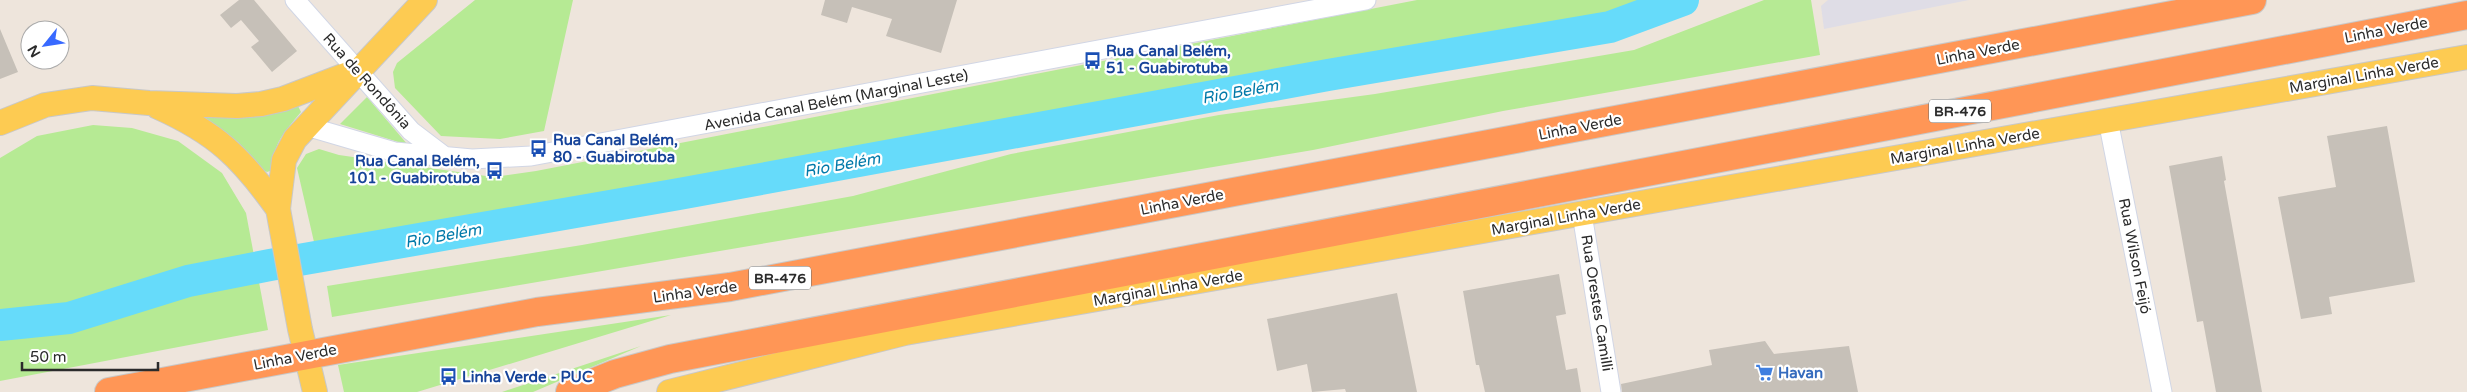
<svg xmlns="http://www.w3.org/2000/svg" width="2467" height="392" font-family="'Varela Round',sans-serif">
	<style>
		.industrial { fill: #dfdde6 }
		.green { fill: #b6ea94 }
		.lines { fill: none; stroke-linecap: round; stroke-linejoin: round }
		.river { stroke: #66dbfa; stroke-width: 32 }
		.building { fill: #c6c0b8 }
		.minor-casing { stroke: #d1d6e5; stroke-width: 21 }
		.major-casing { stroke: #c8c8c8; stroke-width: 26 }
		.highway-casing { stroke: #c8c8c8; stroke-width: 30 }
		.minor { stroke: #fff; stroke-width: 19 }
		.major { stroke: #fdcb52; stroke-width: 24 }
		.highway { stroke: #ff9656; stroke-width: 28 }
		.labels { text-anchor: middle; stroke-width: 4.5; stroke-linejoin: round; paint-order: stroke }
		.shield { fill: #fff; stroke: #6b6b6b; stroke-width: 1 }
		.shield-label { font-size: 14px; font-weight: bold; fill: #2b2b2b }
		.street-label { font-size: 15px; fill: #2b2b2b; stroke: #fff }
		.transit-label { font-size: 15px; font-weight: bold; fill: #164399; stroke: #fff; text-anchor: start }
		.shop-label { font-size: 15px; font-weight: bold; fill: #366cbe; stroke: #fff; text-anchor: start }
		.water-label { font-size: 16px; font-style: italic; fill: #0179a9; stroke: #fff }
	</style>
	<rect width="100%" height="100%" fill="#eee5dc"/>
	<path class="industrial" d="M1828 0H1969L1824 29 1821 6Z"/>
	<path class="green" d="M475 0H573L544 131 500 139 441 136 395 88 393 72 397 63Z
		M1417 0H1654L1608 18 541 211 314 242 297 168 306 154 319 149 339 155 493 177 536 171Z
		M1764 0H1811L1820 55 1503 111 1313 150 332 317 327 286 582 245 853 196 1011 154 1219 115 1375 94 1634 50Z
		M367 97 408 145 340 124Z
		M298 106 301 112C284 133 273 142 273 170L267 172 261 169 238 142 204 117Z
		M93 125 132 128 178 141 222 173 246 213 268 330 0 381V158L37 136Z
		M671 315 417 392H344L338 365Z
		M641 346 533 392H502Z"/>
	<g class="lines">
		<path class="river" d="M0 325 69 318 188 281 270 265 679 194 1328 75 1610 27 1683 0"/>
	</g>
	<path class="building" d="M239 0H254L297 51 272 72 251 47 259 41 241 20 231 28 220 15Z
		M825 0H957L941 53 886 36 892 19 852 7 847 23 821 15Z
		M0 29 18 72 0 79Z
		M2387 126 2415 282 2329 297 2332 314 2301 319 2278 197 2336 187 2327 136Z
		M2222 156 2226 180 2224 181 2262 392H2216L2203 321 2197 322 2169 166Z
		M1559 274 1566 314 1556 316 1566 370 1577 368 1581 392H1485L1479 365H1476L1463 291Z
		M1397 293 1417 392H1346L1345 389 1312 392 1307 364 1277 371 1267 319Z
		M1765 341 1774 354 1849 346 1858 392H1622L1621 384 1712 365 1709 350Z"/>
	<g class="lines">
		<defs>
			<path id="minor" d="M295 0 411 131 444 156
				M2108 120 2162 392
				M306 126 395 152 472 159 531 156 1366 0
				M1582 214 1611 392"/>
			<path id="major" d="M158 107C216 133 241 157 278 209
				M0 123 45 105 92 98 149 103 237 106 261 104 283 99 351 73
				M315 392 300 329 278 209 284 160 295 139 425 0
				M669 392 905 333 2467 57"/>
			<path id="highway" d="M109 392 537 312 730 287 2252 0
				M570 392 615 374 670 359 2467 15"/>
		</defs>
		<use href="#minor" class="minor-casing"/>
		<use href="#major" class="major-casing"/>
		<use href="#highway" class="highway-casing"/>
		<use href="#minor" class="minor"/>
		<use href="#major" class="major"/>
		<use href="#highway" class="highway"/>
	</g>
	<defs>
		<symbol id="bus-bare" viewBox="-9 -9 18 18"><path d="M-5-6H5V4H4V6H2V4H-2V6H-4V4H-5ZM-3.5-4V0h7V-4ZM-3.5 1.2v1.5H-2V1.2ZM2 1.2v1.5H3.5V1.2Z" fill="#1a4fb4" stroke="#fff" stroke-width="2.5" paint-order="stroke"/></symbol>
		<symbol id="supermarket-bare" viewBox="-9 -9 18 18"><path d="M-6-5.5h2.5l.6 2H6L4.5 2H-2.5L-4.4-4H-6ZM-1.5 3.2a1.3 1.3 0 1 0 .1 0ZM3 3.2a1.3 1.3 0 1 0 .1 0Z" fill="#3f7fe0" stroke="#fff" stroke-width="2.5" paint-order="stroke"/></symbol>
	</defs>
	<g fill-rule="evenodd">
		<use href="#bus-bare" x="1080" y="48" width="25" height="25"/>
		<use href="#bus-bare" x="526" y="136" width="25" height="25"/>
		<use href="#bus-bare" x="482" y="158" width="25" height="25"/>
		<use href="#supermarket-bare" x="1752" y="360" width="25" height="25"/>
		<use href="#bus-bare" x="436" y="364" width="25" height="25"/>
	</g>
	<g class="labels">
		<g class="shield">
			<rect x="1929" y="99.5" width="62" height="23" rx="4"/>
			<rect x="749" y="266.5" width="62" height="23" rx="4"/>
		</g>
		<g class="shield-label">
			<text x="1960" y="116">BR-476</text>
			<text x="780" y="283">BR-476</text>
		</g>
		<g class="street-label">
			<text transform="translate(2386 30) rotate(-11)" y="5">Linha Verde</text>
			<text transform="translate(1978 52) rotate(-11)" y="5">Linha Verde</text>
			<text transform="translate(2364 75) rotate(-10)" y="5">Marginal Linha Verde</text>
			<text transform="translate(367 81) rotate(48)" y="5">Rua de Rondônia</text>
			<text transform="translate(836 100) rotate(-11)" y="5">Avenida Canal Belém (Marginal Leste)</text>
			<text transform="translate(1580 127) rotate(-11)" y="5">Linha Verde</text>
			<text transform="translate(1965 146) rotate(-10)" y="5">Marginal Linha Verde</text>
			<text transform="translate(1182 202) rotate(-11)" y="5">Linha Verde</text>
			<text transform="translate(1566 217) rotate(-10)" y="5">Marginal Linha Verde</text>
			<text transform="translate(2135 256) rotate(79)" y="5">Rua Wilson Feijó</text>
			<text transform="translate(1168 288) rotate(-10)" y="5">Marginal Linha Verde</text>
			<text transform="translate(695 292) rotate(-8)" y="5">Linha Verde</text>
			<text transform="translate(1597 303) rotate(81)" y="5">Rua Orestes Camilli</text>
			<text transform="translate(295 357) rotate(-11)" y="5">Linha Verde</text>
		</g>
		<g class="transit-label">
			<text x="1106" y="56">Rua Canal Belém,<tspan x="1106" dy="17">51 - Guabirotuba</tspan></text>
			<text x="553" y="145">Rua Canal Belém,<tspan x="553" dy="17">80 - Guabirotuba</tspan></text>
			<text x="480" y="166" text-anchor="end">Rua Canal Belém,<tspan x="480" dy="17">101 - Guabirotuba</tspan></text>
			<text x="462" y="382">Linha Verde - PUC</text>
		</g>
		<g class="shop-label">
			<text x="1778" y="378">Havan</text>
		</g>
		<g class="water-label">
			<text transform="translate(1240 91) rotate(-10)" y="6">Rio Belém</text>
			<text transform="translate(842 164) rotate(-10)" y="6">Rio Belém</text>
			<text transform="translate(443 235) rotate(-10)" y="6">Rio Belém</text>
		</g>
	</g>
	<g transform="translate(45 45) rotate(240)"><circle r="24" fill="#ffffff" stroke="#aaaaaa"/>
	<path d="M0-4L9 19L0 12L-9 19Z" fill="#3869ff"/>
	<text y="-8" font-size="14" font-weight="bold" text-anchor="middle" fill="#2b2b2b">N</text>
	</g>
	<path d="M22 362v8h136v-8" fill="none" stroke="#2b2b2b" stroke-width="2.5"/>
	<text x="30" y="362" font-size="15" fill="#2b2b2b" stroke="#ffffff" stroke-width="4" paint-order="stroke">50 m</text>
</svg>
